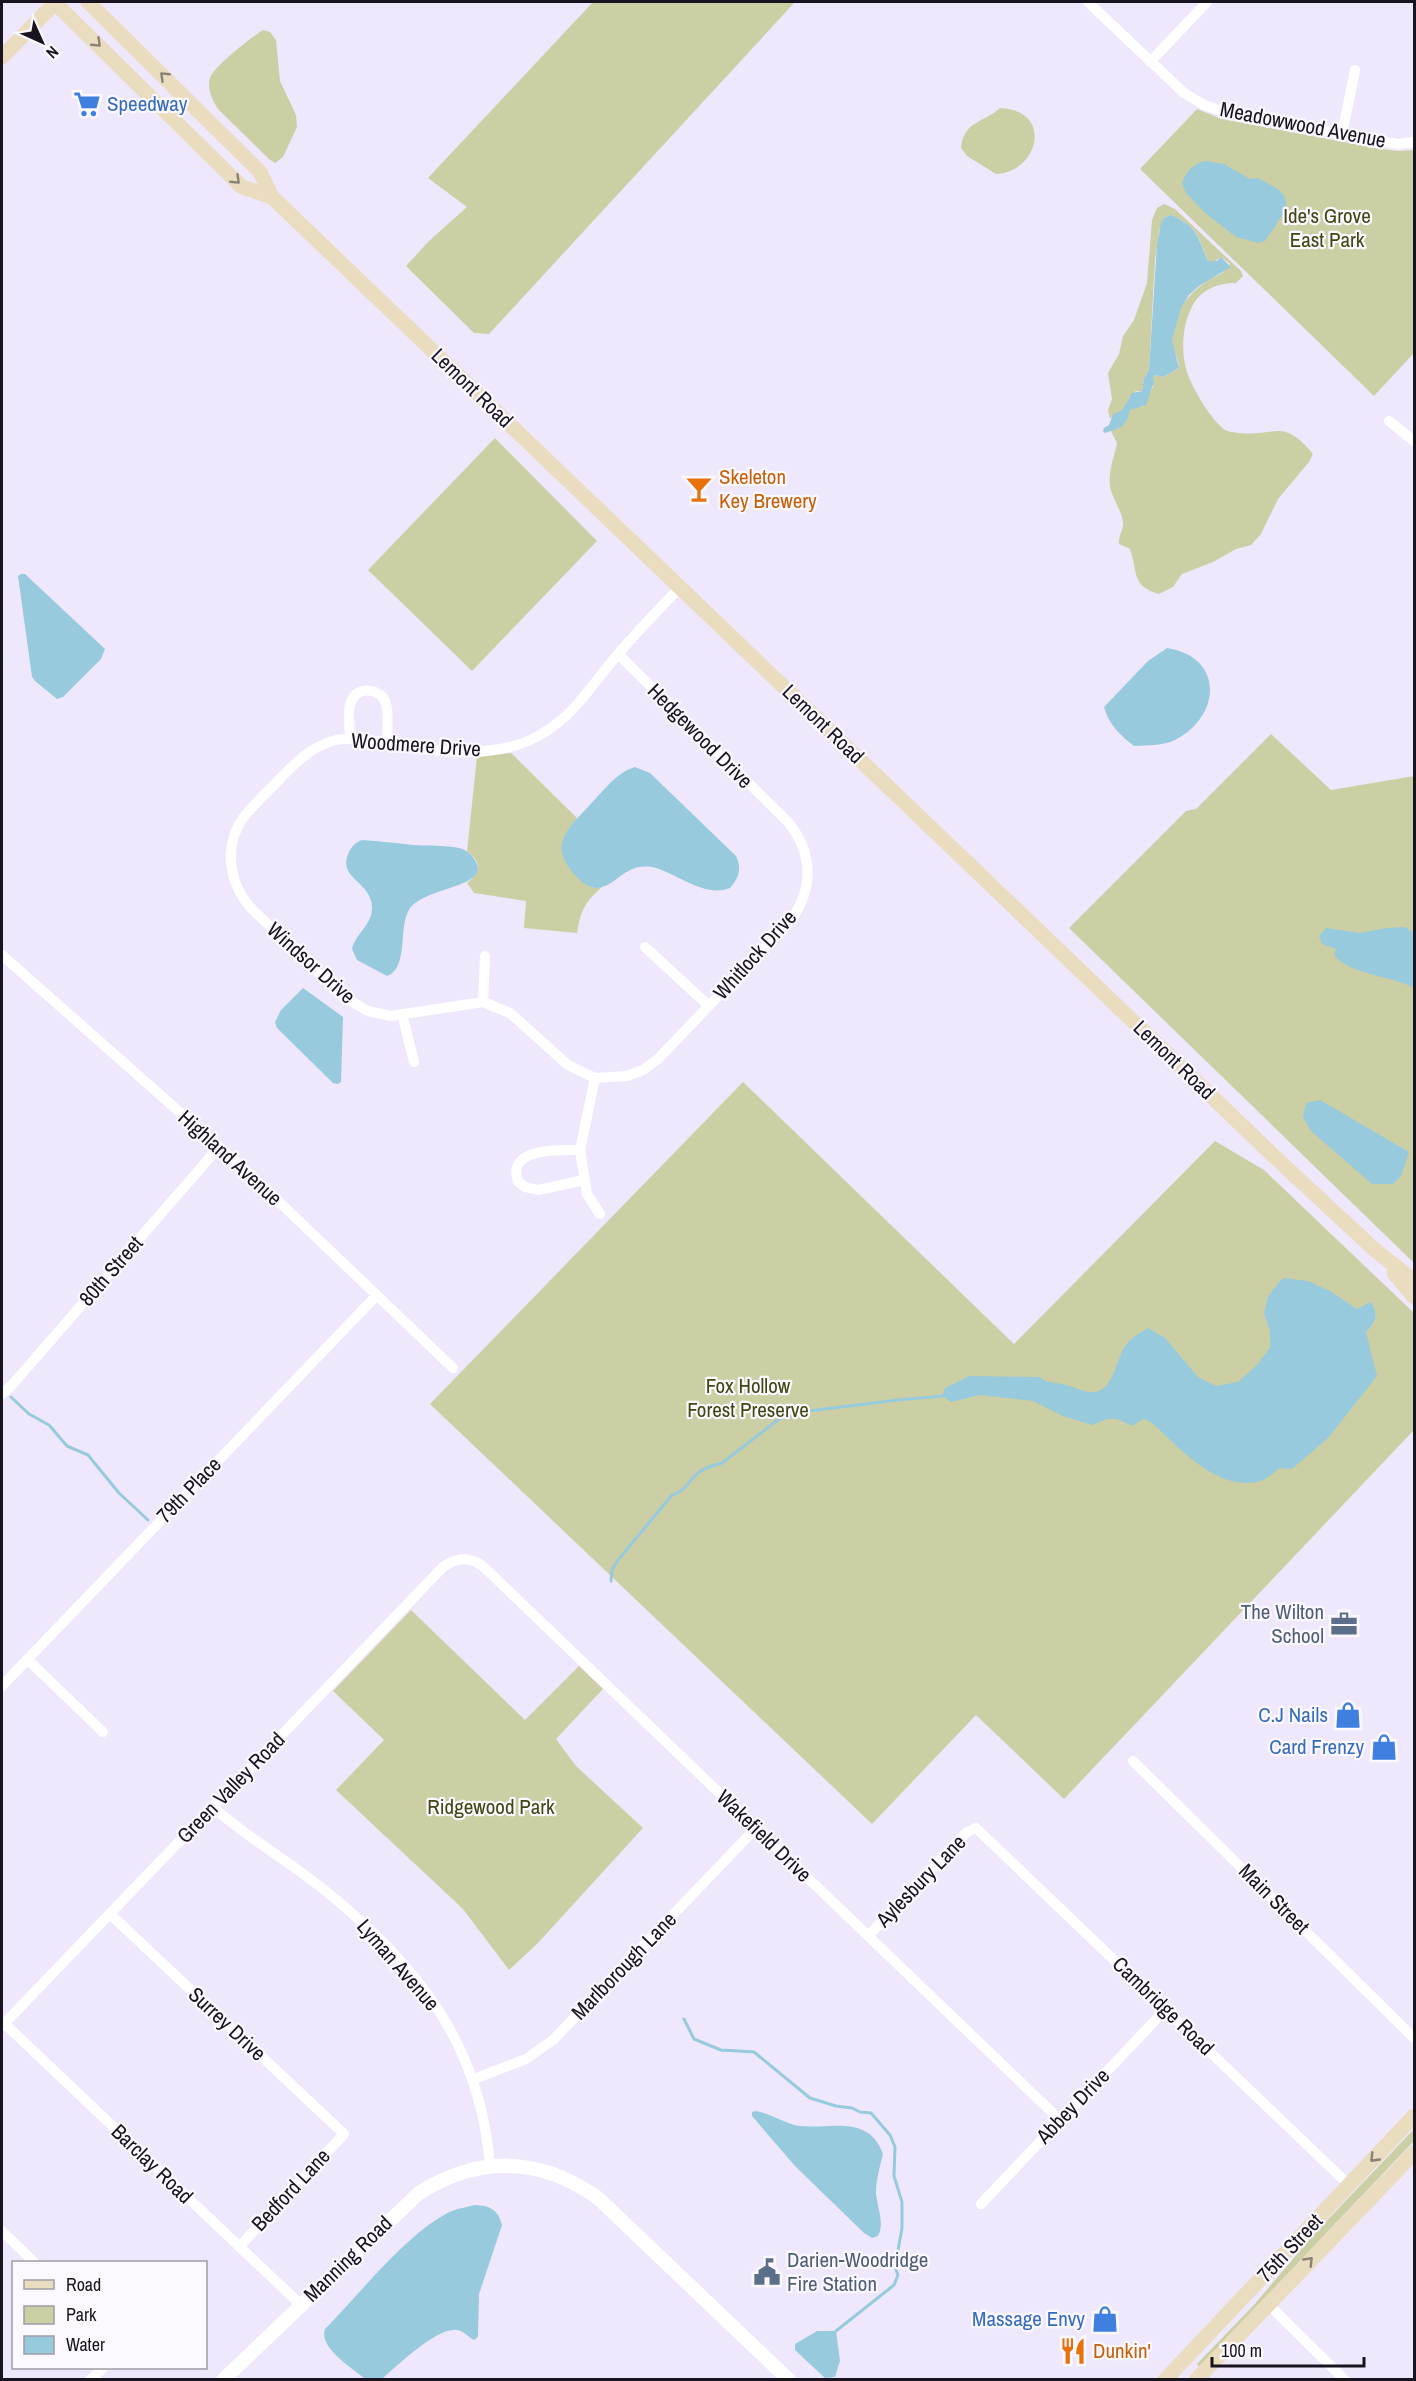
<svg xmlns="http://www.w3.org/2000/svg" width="1416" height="2381" font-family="'Archivo Narrow',sans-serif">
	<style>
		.green { fill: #cccfa4 }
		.water { fill: #97cadd }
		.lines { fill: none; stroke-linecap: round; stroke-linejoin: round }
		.stream { stroke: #97cadd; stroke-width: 3 }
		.minor { stroke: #fff; stroke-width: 10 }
		.tertiary { stroke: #fff; stroke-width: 14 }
		.secondary { stroke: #e9dcbf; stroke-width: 15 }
		.oneway { stroke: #8b8277 }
		.labels { text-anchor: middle; stroke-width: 4.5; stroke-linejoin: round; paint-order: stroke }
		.shop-label { font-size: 21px; fill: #366cbe; stroke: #fbf8ff; text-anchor: end }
		.street-label { font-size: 21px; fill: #18131f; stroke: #fbf8ff }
		.park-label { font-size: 21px; fill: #444612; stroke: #fbf8ff }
		.food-label { font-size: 21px; fill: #c56008; stroke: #fbf8ff; text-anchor: start }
		.service-label { font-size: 21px; fill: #4e5e75; stroke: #fbf8ff; text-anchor: end }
	</style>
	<rect width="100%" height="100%" fill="#efe8fd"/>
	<path class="green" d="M593 2H795L489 334 474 333 406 266 429 241 467 207 428 178Z
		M263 30 270 32 276 40 280 81 296 115 297 127 283 157 275 163 269 159 218 109C212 100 207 89 210 78 214 66 252 37 263 30Z
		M1000 108C1054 110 1039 172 996 174L967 156 961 148C964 120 984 123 1000 108Z
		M1197 109 1222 119 1381 149 1398 151 1414 150V353L1374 396 1140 169Z
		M1164 204 1175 209 1241 271 1243 276 1236 283C1217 283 1199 290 1191 309 1182 326 1181 354 1187 372 1192 388 1212 421 1225 430 1229 432 1235 432 1239 433 1276 437 1282 417 1313 454L1309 462 1278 499 1261 534 1251 545 1236 549 1213 562 1182 574 1173 587 1159 594C1131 586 1138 572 1130 549L1119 544C1118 536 1124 529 1123 522 1121 509 1112 498 1110 486 1108 472 1114 457 1117 443L1111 431C1123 427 1127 423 1129 410L1135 407H1142L1153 387V377L1156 375 1163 377 1179 368C1179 359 1173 351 1172 341 1170 316 1189 292 1209 280 1218 275 1226 273 1230 264L1221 257 1212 263 1208 261C1198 237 1198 226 1171 215L1165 217 1159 231 1155 260 1149 370 1144 378 1142 391H1136L1129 397C1127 407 1123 412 1113 415L1110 419 1108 410 1112 399 1108 373 1119 354 1123 336 1134 320 1147 283 1152 220 1157 208Z
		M495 438 597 541 472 671 368 570Z
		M1271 734 1331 790 1414 776V1263L1069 928 1186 811 1196 809Z
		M511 753 577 818 563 839 593 888 602 887C584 903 581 910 577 933L524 928 526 901 474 893 467 883C481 872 482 862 467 851L477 757Z
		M743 1082 1014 1344 1215 1141 1264 1170 1414 1313V1430L1064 1799 976 1715 872 1824 430 1404Z
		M411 1610 525 1720 579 1666 603 1689 556 1739 576 1766 643 1828 537 1944 509 1970 463 1909 336 1790 384 1740 333 1691Z
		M1414 2129V2141L1199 2367 1197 2364 1253 2306 1317 2231Z"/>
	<path class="water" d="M1205 161 1224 164 1250 179 1258 178 1278 189 1284 195 1286 203 1284 213 1265 241 1258 243 1236 237 1204 212 1186 193 1182 184C1185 172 1193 164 1205 161Z
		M1171 215C1199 227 1197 237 1208 261H1217L1221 257 1231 267 1199 286 1189 295 1181 308 1172 340 1179 368 1163 377 1156 375 1153 377 1154 382 1146 405 1130 410C1126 427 1121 428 1105 433L1103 431 1104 428 1109 425 1113 414C1127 411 1125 402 1132 393L1142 391 1144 378 1149 370 1157 244 1161 223 1165 217Z
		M21 574H25L105 649 101 659 63 697 57 699 35 681 32 677 18 576Z
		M1167 648C1225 657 1221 717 1175 740 1163 746 1147 745 1134 746 1120 735 1109 725 1104 707L1148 661Z
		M635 767 650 773 736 856C742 869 739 878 730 888 706 898 679 875 656 868 626 860 618 886 597 888 588 888 580 881 574 874 552 849 562 834 583 812 598 798 615 772 635 767Z
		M362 840C379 841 396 843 413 845 428 846 444 845 459 848 467 850 472 854 476 862 490 888 422 887 409 910 398 927 409 968 387 976L357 960 352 949C356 933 372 925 372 908 372 881 336 879 349 852 352 846 356 842 362 840Z
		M1405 927 1414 933V988C1393 976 1350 975 1334 955L1336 949 1322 944 1319 936 1326 928 1360 933 1386 928Z
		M303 988 343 1017 341 1082 338 1084 333 1083 277 1028 275 1022 281 1010Z
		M1320 1100 1409 1152 1401 1176 1393 1184H1372L1311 1131 1303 1117 1306 1103Z
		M1283 1278 1308 1281 1330 1291 1357 1309 1371 1302C1379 1316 1376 1321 1366 1332L1377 1376 1328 1438 1292 1469 1280 1468C1274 1472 1267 1479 1261 1481 1217 1493 1179 1447 1151 1422L1143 1419 1132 1426 1117 1419H1107L1092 1425 1063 1416 1033 1401 980 1395 951 1402 942 1396 945 1388 969 1376 1040 1377C1046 1384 1058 1382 1066 1385 1074 1387 1081 1391 1089 1392 1114 1395 1114 1362 1126 1345 1131 1337 1140 1333 1148 1328L1165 1338 1198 1377 1216 1386 1238 1382 1256 1366 1270 1348V1331L1264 1314 1268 1296Z
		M755 2111C771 2113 785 2124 800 2126 831 2129 869 2114 883 2154 880 2166 876 2180 876 2193 877 2207 885 2223 878 2236L872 2238 864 2233 795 2166 752 2116V2112Z
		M475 2205C490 2206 498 2209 502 2225L479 2294 478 2337 474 2340C468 2337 464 2331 457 2330 437 2327 397 2366 382 2379H365C352 2368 318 2347 325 2329 359 2295 409 2230 452 2211 459 2208 468 2207 475 2205Z
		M817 2331H836L840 2361 835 2377 825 2378 795 2350V2344Z"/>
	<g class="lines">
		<path class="stream" d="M11 1397 29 1414 49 1425 67 1446 88 1455 119 1493 148 1520
			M611 1581 612 1570 618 1560 672 1495C685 1492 689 1480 699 1472 706 1467 714 1465 722 1463L779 1419 797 1415 800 1412 898 1400 942 1396
			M684 2019 694 2039 721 2050 754 2052 810 2098 836 2106 852 2108 860 2112 871 2113 890 2135 895 2147 894 2176 902 2202V2228L895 2267 898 2275 894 2285 836 2331"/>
		<path class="minor" d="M1088 2 1184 93 1204 105 1225 112 1374 140 1398 144 1414 142
			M1150 62 1207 2
			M1342 134 1355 70
			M1389 421 1414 441
			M618 654 788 822C813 853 814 888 791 920L658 1059 643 1070 627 1076 595 1078 568 1065 510 1013 483 1002 391 1016 368 1011 344 997 252 909C229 884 223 847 243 818 253 805 266 793 277 782 294 764 311 746 336 740 356 736 379 742 399 745 440 752 488 758 528 741 570 723 590 687 618 654 638 631 659 609 680 587
			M350 739C350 728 347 711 351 702 357 685 382 688 386 704 389 716 387 730 387 742
			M645 947 709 1006
			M2 955 253 1177 453 1368
			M483 1002 485 956
			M402 1014 414 1062
			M595 1078 580 1150 587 1194 600 1214
			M580 1150C559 1150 506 1147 518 1182L525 1187 538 1190 584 1180
			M2 1394 12 1385 219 1147
			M27 1659 103 1732
			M2 1686 377 1295
			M1133 1761 1414 2038
			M212 1806C248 1839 291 1862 328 1893 419 1966 481 2047 490 2166
			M110 1914 344 2134 239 2247
			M868 1936 967 1832 976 1828 1349 2185
			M4 2023 301 2305
			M2 2026 442 1568C457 1556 473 1556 487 1570L1060 2120
			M474 2079 526 2059 553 2040 756 1828
			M981 2204 1166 2009
			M2 2231 34 2262
			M1268 2304 1345 2380
			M90 2380 103 2368"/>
		<path class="tertiary" d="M223 2380 419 2193C480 2155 540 2157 598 2198L789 2380"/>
		<path class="secondary" d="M54 2 242 187 272 197
			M88 2 260 172 272 197 1278 1160 1375 1250 1414 1281
			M2 57 56 2
			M1394 1273 1414 1297
			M1165 2380 1414 2116
			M1196 2380 1414 2153"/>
	</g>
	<defs><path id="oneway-chevron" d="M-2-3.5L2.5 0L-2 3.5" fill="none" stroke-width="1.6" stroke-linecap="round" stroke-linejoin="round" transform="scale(1.5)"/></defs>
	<g class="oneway">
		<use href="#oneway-chevron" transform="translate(97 43) rotate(44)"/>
		<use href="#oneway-chevron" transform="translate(164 76) rotate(-136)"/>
		<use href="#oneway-chevron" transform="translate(236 180) rotate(44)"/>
		<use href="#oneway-chevron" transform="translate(1374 2158) rotate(134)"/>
		<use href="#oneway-chevron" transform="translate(1309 2261) rotate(-46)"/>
	</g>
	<defs>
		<symbol id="supermarket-bare" viewBox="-9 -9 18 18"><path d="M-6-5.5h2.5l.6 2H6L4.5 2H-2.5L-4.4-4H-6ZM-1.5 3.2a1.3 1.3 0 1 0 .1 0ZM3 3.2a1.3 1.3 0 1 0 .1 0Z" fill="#3f7fe0" stroke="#fbf8ff" stroke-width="2.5" paint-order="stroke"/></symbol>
		<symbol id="bar-bare" viewBox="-9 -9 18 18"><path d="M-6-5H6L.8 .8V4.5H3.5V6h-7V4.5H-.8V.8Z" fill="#e8710a" stroke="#fbf8ff" stroke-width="2.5" paint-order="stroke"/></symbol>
		<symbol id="office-bare" viewBox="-9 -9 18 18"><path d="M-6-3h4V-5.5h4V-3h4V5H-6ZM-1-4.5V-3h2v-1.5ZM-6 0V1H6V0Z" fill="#5c6f8a" stroke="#fbf8ff" stroke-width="2.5" paint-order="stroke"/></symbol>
		<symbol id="shop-bare" viewBox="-9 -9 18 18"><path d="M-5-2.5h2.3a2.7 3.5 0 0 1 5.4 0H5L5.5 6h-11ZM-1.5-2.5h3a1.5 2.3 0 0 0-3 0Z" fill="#3f7fe0" stroke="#fbf8ff" stroke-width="2.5" paint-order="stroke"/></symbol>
		<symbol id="civic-bare" viewBox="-9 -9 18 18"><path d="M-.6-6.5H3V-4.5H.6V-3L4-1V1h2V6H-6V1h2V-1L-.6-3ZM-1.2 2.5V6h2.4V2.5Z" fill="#5c6f8a" stroke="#fbf8ff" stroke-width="2.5" paint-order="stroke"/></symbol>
		<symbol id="restaurant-bare" viewBox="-9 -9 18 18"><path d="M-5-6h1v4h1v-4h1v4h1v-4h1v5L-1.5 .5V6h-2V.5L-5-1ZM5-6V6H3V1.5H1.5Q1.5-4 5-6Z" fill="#e8710a" stroke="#fbf8ff" stroke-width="2.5" paint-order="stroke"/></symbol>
	</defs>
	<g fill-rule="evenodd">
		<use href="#supermarket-bare" x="68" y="85" width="38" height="38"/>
		<use href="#bar-bare" x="680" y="470" width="38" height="38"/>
		<use href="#office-bare" x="1325" y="1605" width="38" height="38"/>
		<use href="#shop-bare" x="1329" y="1696" width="38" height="38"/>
		<use href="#shop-bare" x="1365" y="1728" width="38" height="38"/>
		<use href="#civic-bare" x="748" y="2253" width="38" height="38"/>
		<use href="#shop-bare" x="1086" y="2300" width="38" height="38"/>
		<use href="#restaurant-bare" x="1054" y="2332" width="38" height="38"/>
	</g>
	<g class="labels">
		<g class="shop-label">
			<text x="107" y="111" text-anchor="start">Speedway</text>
			<text x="1328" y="1722">C.J Nails</text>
			<text x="1364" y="1754">Card Frenzy</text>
			<text x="1085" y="2326">Massage Envy</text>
		</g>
		<g class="street-label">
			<text transform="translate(1303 125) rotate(11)" y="7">Meadowwood Avenue</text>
			<text transform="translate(472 388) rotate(44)" y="7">Lemont Road</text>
			<text transform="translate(823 724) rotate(44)" y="7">Lemont Road</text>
			<text transform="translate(700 736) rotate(45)" y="7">Hedgewood Drive</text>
			<text transform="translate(416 745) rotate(4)" y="7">Woodmere Drive</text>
			<text transform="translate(755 955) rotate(-48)" y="7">Whitlock Drive</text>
			<text transform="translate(311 963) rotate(42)" y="7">Windsor Drive</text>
			<text transform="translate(1174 1060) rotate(44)" y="7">Lemont Road</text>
			<text transform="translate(230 1158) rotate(42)" y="7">Highland Avenue</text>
			<text transform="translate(111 1271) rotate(-49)" y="7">80th Street</text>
			<text transform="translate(189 1490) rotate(-46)" y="7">79th Place</text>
			<text transform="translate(231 1788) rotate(-46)" y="7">Green Valley Road</text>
			<text transform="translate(764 1836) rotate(44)" y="7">Wakefield Drive</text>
			<text transform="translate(921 1881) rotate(-46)" y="7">Aylesbury Lane</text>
			<text transform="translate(1274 1899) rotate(45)" y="7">Main Street</text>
			<text transform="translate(398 1965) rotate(49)" y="7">Lyman Avenue</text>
			<text transform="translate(624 1966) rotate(-46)" y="7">Marlborough Lane</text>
			<text transform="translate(1163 2006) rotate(44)" y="7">Cambridge Road</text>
			<text transform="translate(227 2024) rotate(43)" y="7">Surrey Drive</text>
			<text transform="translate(1073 2106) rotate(-46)" y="7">Abbey Drive</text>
			<text transform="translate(152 2164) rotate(44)" y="7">Barclay Road</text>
			<text transform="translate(291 2190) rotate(-47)" y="7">Bedford Lane</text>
			<text transform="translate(1290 2248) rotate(-47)" y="7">75th Street</text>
			<text transform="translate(348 2259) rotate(-44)" y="7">Manning Road</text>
		</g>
		<g class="park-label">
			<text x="1327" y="223">Ide's Grove<tspan x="1327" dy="24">East Park</tspan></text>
			<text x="748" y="1393">Fox Hollow<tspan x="748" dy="24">Forest Preserve</tspan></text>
			<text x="491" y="1814">Ridgewood Park</text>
		</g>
		<g class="food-label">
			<text x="719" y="484">Skeleton<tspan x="719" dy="24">Key Brewery</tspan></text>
			<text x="1093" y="2358">Dunkin'</text>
		</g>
		<g class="service-label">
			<text x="1324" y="1619">The Wilton<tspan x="1324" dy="24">School</tspan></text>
			<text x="787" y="2267" text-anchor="start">Darien-Woodridge<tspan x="787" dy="24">Fire Station</tspan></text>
		</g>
	</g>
	<rect width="1416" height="2381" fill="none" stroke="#18131f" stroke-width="6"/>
	<rect x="12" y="2261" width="195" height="108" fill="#fbf8ff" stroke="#a09ca5" stroke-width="1.5"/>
	<rect x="24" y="2280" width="30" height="9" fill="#e9dcbf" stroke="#a09ca5" stroke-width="1.5"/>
	<text x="66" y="2291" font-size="18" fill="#18131f">Road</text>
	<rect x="24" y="2306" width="30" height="18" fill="#cccfa4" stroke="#a09ca5" stroke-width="1.5"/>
	<text x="66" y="2321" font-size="18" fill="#18131f">Park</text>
	<rect x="24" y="2336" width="30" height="18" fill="#97cadd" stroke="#a09ca5" stroke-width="1.5"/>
	<text x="66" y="2351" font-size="18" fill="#18131f">Water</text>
	<g transform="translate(42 42) rotate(135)" stroke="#fbf8ff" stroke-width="4.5" paint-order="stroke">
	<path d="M0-4.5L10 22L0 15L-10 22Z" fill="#18131f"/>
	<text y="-9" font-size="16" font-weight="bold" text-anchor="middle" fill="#18131f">N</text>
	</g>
	<path d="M1212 2357v9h152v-9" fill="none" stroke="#18131f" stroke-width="3"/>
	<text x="1221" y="2357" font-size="18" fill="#18131f" stroke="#fbf8ff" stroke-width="4.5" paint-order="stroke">100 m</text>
</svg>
